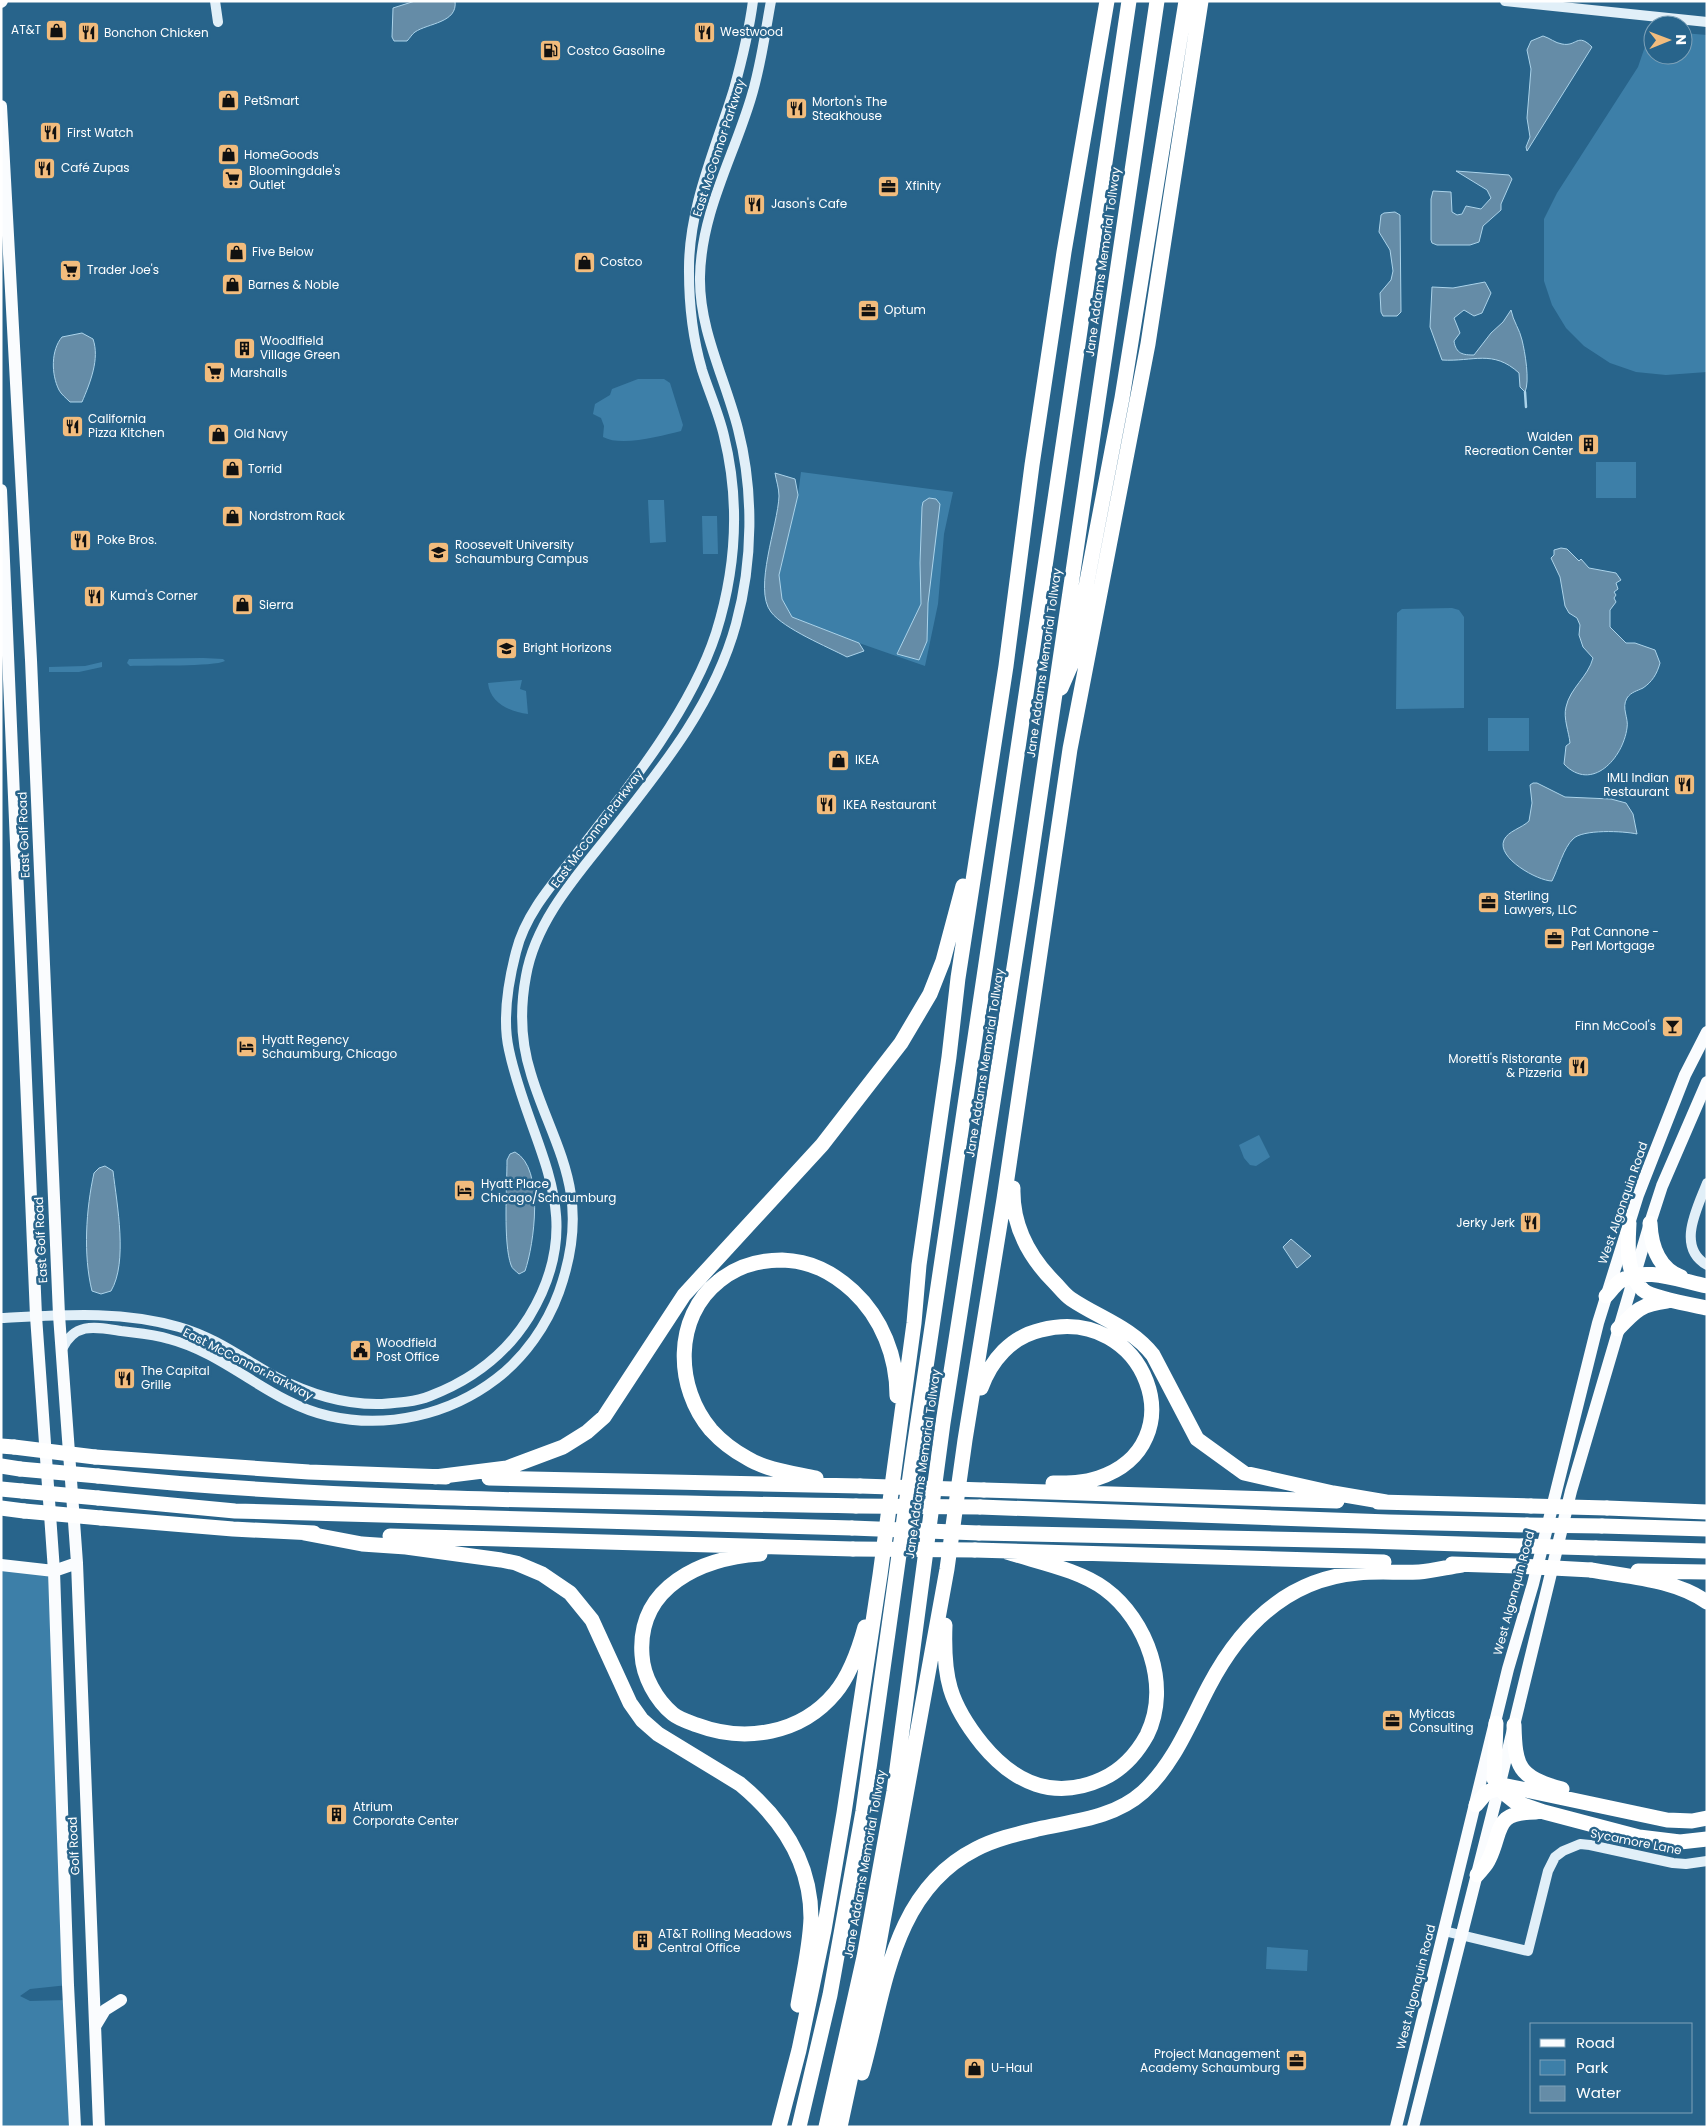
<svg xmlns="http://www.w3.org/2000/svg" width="1708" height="2128" font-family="Poppins,sans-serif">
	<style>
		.green { fill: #3d7fa8 }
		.water { fill: #658ca7; stroke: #abd3ea }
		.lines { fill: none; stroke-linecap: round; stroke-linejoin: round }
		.stream { stroke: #abd3ea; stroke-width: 2.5 }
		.secondary { stroke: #e1eff8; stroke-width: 10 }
		.primary { stroke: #fafcfe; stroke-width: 12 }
		.highway { stroke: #fff; stroke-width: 15 }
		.highway-bridge { stroke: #fff; stroke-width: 15 }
		.labels { text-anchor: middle; stroke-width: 5; stroke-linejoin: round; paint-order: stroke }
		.poi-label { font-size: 12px; fill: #fff; stroke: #28648b; text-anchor: start }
		.street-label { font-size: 12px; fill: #fff; stroke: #28648b }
	</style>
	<rect width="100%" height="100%" fill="#28648b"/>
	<path class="green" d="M1651 29 1653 30V55H1683V33L1707 35V372L1666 375 1636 372 1610 363 1584 346 1566 328 1552 305 1544 281V219L1557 193 1638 67Z
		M638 379H664L670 383 683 425 681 431C661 436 621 447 603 437L604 426 601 418 593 414 595 404 610 395 612 389Z
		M1596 462H1636V498H1596Z
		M801 472 953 492 944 534 938 604 925 666 859 643 792 617 782 599 779 575 798 495Z
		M648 500H664L666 542 650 543Z
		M702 516H717L718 554H703Z
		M1452 608 1459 610 1464 617V708L1396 709 1397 613 1402 609Z
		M203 658 223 659 225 661C214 667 147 665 130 666L127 663 129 659Z
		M102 662V667L79 672H49V667L85 666Z
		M522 680 520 689 526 691 528 714C510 712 490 703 488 683Z
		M1488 718H1529V751H1488Z
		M1259 1135 1270 1157 1256 1166 1250 1165 1244 1158 1239 1145Z
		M1 1565 54 1571 68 1985 30 1989 20 1996 30 2001 68 2000 75 2127H1Z
		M1267 1947 1308 1950 1307 1971 1266 1969Z"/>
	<path class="water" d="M415 1H455C458 23 428 23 415 32 412 34 410 38 407 41H394L392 37 393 8Z
		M1543 36C1550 38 1555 43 1562 44 1577 47 1577 32 1592 47L1527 151 1526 147 1530 137 1527 118 1531 69 1527 50 1531 41Z
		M1456 171 1509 175 1512 179 1501 204V210L1483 226 1479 242 1470 245H1437L1432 243 1431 240V199L1433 191 1451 192 1452 212 1457 215 1462 214 1466 206 1481 209 1491 198 1487 190Z
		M1395 212 1400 215 1401 312 1397 316H1383L1381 312 1380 293 1391 280 1393 271 1390 250 1379 232 1381 215 1384 213Z
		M1485 282 1491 293 1482 313 1474 316 1464 310 1454 318 1460 333 1454 341C1456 354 1463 355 1474 355L1491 333 1503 322 1511 310C1513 321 1520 330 1522 340 1525 352 1530 381 1525 392L1520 387 1519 373C1493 349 1473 362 1442 360L1430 327 1432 287 1453 288Z
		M82 333 93 339C100 359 90 383 82 402H70C66 398 61 394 59 390 51 374 51 350 62 337Z
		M775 473 795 479 798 495 779 575 782 599 792 617 859 643 864 651 847 657C828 647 784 629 771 612 753 589 778 525 779 496 779 488 776 480 775 473Z
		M929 498 936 499 940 504 928 603 927 641 919 660 897 654 921 604 920 563 922 507 923 502Z
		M1561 548 1567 549 1579 561 1581 559 1589 568 1616 573 1621 580 1616 583 1618 589 1614 592 1616 595 1614 598 1616 602 1610 610V627L1626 643H1635L1655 650 1660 663C1657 674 1652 682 1643 688 1637 691 1631 692 1627 698 1621 708 1629 718 1627 728 1623 758 1592 793 1564 764L1566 746 1570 743C1569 732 1563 718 1566 707 1570 688 1588 677 1593 658L1583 647 1579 635 1580 625 1577 618 1569 613 1565 606 1560 577 1551 558 1554 555V550Z
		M1533 783H1537L1565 797 1611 799 1626 803 1633 814 1637 834C1624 831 1582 829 1573 839 1564 847 1558 869 1552 881 1538 881 1496 858 1504 840 1508 831 1522 828 1529 821L1532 803 1530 785Z
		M515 1152C545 1168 534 1245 525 1271L519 1274C516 1271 512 1269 511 1265 503 1243 507 1186 507 1160L510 1154Z
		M105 1166 113 1171C117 1205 128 1262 111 1291L101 1294 92 1291C83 1255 86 1209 94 1173L99 1168Z
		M1291 1239 1311 1256 1297 1268 1283 1247Z"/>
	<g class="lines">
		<path class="stream" d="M1525 392 1526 407"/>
		<path class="secondary" d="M215 1 218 22
			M1505 1 1707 22
			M1707 1183C1697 1209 1676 1247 1707 1265
			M1 1318C61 1315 121 1310 179 1327 217 1338 243 1359 276 1377 309 1394 344 1405 381 1404 397 1403 415 1402 430 1396 472 1380 506 1354 529 1317 592 1214 530 1149 509 1050 502 1019 508 983 516 952 526 910 560 876 585 843 633 782 692 707 716 633 736 569 740 501 724 436 719 414 709 392 702 370 693 339 689 304 689 272 688 208 716 148 734 89 742 60 749 31 753 1
			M62 1349C75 1322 95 1327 121 1331 137 1333 154 1334 169 1339 227 1354 270 1403 329 1416 387 1429 449 1415 496 1379 525 1357 547 1325 559 1292 570 1261 576 1228 571 1195 565 1153 543 1115 531 1074 521 1043 520 1008 526 976 536 918 581 871 616 826 665 764 715 701 736 624 753 562 754 491 738 429 725 378 699 330 700 277 701 213 733 158 751 98 761 66 765 33 771 1
			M1444 1931 1528 1951 1548 1871 1555 1857 1563 1851 1580 1844 1590 1845 1673 1863 1686 1864 1707 1861"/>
		<path class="primary" d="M1 2 2 1
			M1 106 31 660 59 1315 77 1563 99 2127
			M1 490 36 1316 54 1571 68 1985 75 2127
			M1 1565 54 1571 77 1563
			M96 2025 105 2010 121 2000
			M1396 2127 1508 1669 1533 1584 1598 1323 1638 1195 1685 1075 1707 1032
			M1413 2127 1499 1787 1571 1491 1650 1223 1662 1186 1707 1082"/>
		<path class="highway" d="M1061 688 1071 665 1122 398 1186 1
			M1013 1188C1012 1225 1029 1257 1055 1283 1060 1288 1065 1295 1071 1299 1099 1318 1131 1327 1153 1355L1197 1439 1244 1473 1333 1493 1386 1502
			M1629 1223C1628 1245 1625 1273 1643 1290 1652 1298 1693 1305 1707 1308
			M1650 1223C1651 1246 1658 1268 1681 1277
			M1606 1296C1610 1292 1614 1286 1619 1282 1643 1265 1681 1281 1707 1286
			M1618 1329C1635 1311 1641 1304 1667 1301
			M981 1388C991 1360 1011 1337 1041 1330 1146 1303 1198 1445 1098 1478 1084 1483 1068 1483 1053 1483
			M1 1446 14 1447
			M95 1457 309 1472 446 1477
			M1 1466 20 1469
			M98 1476C349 1502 604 1501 856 1506
			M435 1477 507 1468 563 1447 587 1432 604 1417 684 1295 822 1145 901 1043 930 994 943 961 963 886
			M489 1478 860 1486
			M816 1478C793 1473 766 1470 747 1458 734 1451 721 1441 711 1430 675 1388 673 1317 719 1281 737 1266 759 1260 782 1260 811 1261 832 1272 853 1291 882 1318 897 1357 897 1396
			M1 1489 22 1491
			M984 1490 1337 1501
			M98 1498 235 1511 852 1528
			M1378 1502 1531 1506
			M980 1507 1389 1522 1527 1525
			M1 1508 24 1511
			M1607 1508 1707 1512
			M101 1518 233 1529 314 1533
			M1602 1526 1707 1529
			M304 1533 362 1544 406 1547 501 1560 516 1563 542 1574 570 1593 592 1620 630 1703 642 1720 658 1734 740 1784C781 1818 811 1862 811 1918 810 1947 803 1976 798 2005
			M979 1533 1367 1541 1522 1546
			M390 1536 853 1549
			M1596 1548 1707 1551
			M975 1550 1384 1562
			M760 1554C702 1558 637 1586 642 1655 643 1676 656 1700 673 1714 679 1719 689 1722 697 1725 745 1743 801 1734 835 1693 850 1675 859 1649 865 1627
			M1452 1564 1517 1566
			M1591 1570C1629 1577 1674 1579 1707 1602
			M1638 1571 1707 1572
			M945 1625C943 1677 949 1703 982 1744 1014 1783 1054 1801 1102 1779 1122 1770 1136 1755 1147 1735 1171 1686 1147 1620 1105 1589 1080 1570 1038 1562 1007 1552
			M1496 1723 1494 1779 1505 1794 1515 1802 1544 1812 1639 1837 1680 1842 1707 1839
			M1514 1725C1515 1766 1518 1778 1562 1789
			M1476 1805 1487 1792 1507 1786 1667 1820 1692 1821 1707 1818
			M1477 1875C1481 1870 1487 1865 1489 1859 1503 1830 1493 1812 1536 1812
			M862 2073C885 1992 891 1892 976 1849 995 1839 1017 1834 1038 1829 1074 1821 1114 1818 1143 1792 1174 1764 1190 1722 1209 1686 1241 1625 1287 1579 1358 1573 1378 1571 1399 1573 1419 1572 1433 1571 1448 1567 1462 1565
			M779 2127 799 2050 824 1930 844 1813 880 1575 914 1323 919 1265 949 1057 958 978 1006 666 1032 465 1064 252 1107 1
			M799 2127 830 1995 863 1811 914 1448 1129 1
			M826 2127 864 1957 894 1791 943 1423 1027 884 1157 1
			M840 2127 877 1955 947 1569 965 1440 1004 1199 1070 749 1148 344 1201 1"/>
		<path class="highway-bridge" d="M14 1447 95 1457
			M20 1469 98 1476
			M860 1486 984 1490
			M22 1491 98 1498
			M856 1506 980 1507
			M1531 1506 1607 1508
			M24 1511 101 1518
			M1527 1525 1602 1526
			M852 1528 979 1533
			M1522 1546 1596 1548
			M853 1549 975 1550
			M1517 1566 1591 1570"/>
	</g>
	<defs>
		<symbol id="shop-square" viewBox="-11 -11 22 22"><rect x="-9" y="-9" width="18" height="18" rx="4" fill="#f2bc7d" stroke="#28648b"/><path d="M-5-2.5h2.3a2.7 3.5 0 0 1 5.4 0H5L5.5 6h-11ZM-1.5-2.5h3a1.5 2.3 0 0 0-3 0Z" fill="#111"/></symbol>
		<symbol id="restaurant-square" viewBox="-11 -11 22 22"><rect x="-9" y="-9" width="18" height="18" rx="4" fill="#f2bc7d" stroke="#28648b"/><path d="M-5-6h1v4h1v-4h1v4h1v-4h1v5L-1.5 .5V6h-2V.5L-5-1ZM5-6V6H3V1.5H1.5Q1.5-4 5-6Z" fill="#111"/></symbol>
		<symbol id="fuel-square" viewBox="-11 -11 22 22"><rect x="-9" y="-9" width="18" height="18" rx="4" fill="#f2bc7d" stroke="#28648b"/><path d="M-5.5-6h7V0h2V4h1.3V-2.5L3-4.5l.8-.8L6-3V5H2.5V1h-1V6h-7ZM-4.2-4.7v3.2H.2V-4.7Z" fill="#111"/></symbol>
		<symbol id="supermarket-square" viewBox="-11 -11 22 22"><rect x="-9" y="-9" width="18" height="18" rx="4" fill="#f2bc7d" stroke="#28648b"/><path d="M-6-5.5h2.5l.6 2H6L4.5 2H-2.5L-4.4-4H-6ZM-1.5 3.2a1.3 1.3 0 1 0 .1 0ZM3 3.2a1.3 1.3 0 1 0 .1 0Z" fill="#111"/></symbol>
		<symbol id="office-square" viewBox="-11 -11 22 22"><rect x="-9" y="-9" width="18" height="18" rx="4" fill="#f2bc7d" stroke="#28648b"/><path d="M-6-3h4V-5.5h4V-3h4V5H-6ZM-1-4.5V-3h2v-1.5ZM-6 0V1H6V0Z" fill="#111"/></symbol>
		<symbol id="building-square" viewBox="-11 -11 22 22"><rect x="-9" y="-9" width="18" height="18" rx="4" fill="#f2bc7d" stroke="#28648b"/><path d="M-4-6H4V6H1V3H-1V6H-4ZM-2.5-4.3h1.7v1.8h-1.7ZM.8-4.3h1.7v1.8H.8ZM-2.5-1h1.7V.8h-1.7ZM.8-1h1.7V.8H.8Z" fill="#111"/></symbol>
		<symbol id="university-square" viewBox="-11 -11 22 22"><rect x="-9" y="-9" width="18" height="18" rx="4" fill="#f2bc7d" stroke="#28648b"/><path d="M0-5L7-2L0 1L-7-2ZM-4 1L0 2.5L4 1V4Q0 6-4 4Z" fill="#111"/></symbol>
		<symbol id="school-square" viewBox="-11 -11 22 22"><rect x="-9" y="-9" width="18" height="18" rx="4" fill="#f2bc7d" stroke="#28648b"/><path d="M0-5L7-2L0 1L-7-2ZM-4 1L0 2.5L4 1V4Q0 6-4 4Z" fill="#111"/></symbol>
		<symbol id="bar-square" viewBox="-11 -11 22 22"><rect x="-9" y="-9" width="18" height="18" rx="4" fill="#f2bc7d" stroke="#28648b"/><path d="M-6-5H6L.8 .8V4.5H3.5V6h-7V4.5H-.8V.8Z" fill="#111"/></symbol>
		<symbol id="hotel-square" viewBox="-11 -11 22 22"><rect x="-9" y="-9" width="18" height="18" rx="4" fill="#f2bc7d" stroke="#28648b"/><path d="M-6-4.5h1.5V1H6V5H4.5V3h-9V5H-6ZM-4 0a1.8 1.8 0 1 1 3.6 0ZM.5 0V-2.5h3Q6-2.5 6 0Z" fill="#111"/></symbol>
		<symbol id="civic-square" viewBox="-11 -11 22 22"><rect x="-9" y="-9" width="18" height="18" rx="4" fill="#f2bc7d" stroke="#28648b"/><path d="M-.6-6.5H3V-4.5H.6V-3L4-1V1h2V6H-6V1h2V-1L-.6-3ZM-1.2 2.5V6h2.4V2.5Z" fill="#111"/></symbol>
	</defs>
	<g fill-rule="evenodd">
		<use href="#shop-square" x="44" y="18" width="25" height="25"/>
		<use href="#restaurant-square" x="692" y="20" width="25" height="25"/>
		<use href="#restaurant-square" x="76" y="20" width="25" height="25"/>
		<use href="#fuel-square" x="538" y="38" width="25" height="25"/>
		<use href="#shop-square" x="216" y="88" width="25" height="25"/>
		<use href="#restaurant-square" x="784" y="96" width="25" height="25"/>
		<use href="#restaurant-square" x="38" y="120" width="25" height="25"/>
		<use href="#shop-square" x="216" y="142" width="25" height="25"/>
		<use href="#restaurant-square" x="32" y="156" width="25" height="25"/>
		<use href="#supermarket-square" x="220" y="166" width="25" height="25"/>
		<use href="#office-square" x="876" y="174" width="25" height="25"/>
		<use href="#restaurant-square" x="742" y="192" width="25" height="25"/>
		<use href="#shop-square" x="224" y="240" width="25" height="25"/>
		<use href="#shop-square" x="572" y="250" width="25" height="25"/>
		<use href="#supermarket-square" x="58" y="258" width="25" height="25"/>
		<use href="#shop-square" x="220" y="272" width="25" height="25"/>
		<use href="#office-square" x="856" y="298" width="25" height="25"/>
		<use href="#building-square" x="232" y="336" width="25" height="25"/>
		<use href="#supermarket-square" x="202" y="360" width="25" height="25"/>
		<use href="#restaurant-square" x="60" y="414" width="25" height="25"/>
		<use href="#shop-square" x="206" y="422" width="25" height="25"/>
		<use href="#building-square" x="1576" y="432" width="25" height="25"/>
		<use href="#shop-square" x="220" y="456" width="25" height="25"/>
		<use href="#shop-square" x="220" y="504" width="25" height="25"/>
		<use href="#restaurant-square" x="68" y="528" width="25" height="25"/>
		<use href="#university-square" x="426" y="540" width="25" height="25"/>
		<use href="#restaurant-square" x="82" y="584" width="25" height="25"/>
		<use href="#shop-square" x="230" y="592" width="25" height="25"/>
		<use href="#school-square" x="494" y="636" width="25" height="25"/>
		<use href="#shop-square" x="826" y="748" width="25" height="25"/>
		<use href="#restaurant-square" x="1672" y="772" width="25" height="25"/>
		<use href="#restaurant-square" x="814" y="792" width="25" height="25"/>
		<use href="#office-square" x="1476" y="890" width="25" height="25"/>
		<use href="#office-square" x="1542" y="926" width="25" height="25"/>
		<use href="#bar-square" x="1660" y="1014" width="25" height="25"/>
		<use href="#hotel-square" x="234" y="1034" width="25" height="25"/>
		<use href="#restaurant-square" x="1566" y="1054" width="25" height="25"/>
		<use href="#hotel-square" x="452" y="1178" width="25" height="25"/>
		<use href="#restaurant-square" x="1518" y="1210" width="25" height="25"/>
		<use href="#civic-square" x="348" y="1338" width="25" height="25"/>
		<use href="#restaurant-square" x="112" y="1366" width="25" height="25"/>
		<use href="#office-square" x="1380" y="1708" width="25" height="25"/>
		<use href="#building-square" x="324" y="1802" width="25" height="25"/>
		<use href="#building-square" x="630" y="1928" width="25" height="25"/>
		<use href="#office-square" x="1284" y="2048" width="25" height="25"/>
		<use href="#shop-square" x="962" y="2056" width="25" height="25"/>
	</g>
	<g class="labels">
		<g class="poi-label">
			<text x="41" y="34" text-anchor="end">AT&amp;T</text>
			<text x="720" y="36">Westwood</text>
			<text x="104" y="37">Bonchon Chicken</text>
			<text x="567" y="55">Costco Gasoline</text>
			<text x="244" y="105">PetSmart</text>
			<text x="812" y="106">Morton's The<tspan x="812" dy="14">Steakhouse</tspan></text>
			<text x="67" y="137">First Watch</text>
			<text x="244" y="159">HomeGoods</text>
			<text x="61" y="172">Café Zupas</text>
			<text x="249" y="175">Bloomingdale's<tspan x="249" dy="14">Outlet</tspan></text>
			<text x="905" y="190">Xfinity</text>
			<text x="771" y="208">Jason's Cafe</text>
			<text x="252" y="256">Five Below</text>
			<text x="600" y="266">Costco</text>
			<text x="87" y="274">Trader Joe's</text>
			<text x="248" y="289">Barnes &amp; Noble</text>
			<text x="884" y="314">Optum</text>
			<text x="260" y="345">Woodlfield<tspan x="260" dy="14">Village Green</tspan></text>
			<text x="230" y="377">Marshalls</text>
			<text x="88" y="423">California<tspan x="88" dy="14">Pizza Kitchen</tspan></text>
			<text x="234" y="438">Old Navy</text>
			<text x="1573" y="441" text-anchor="end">Walden<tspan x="1573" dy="14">Recreation Center</tspan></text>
			<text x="248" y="473">Torrid</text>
			<text x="249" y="520">Nordstrom Rack</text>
			<text x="97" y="544">Poke Bros.</text>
			<text x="455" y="549">Roosevelt University<tspan x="455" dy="14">Schaumburg Campus</tspan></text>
			<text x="110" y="600">Kuma's Corner</text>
			<text x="259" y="609">Sierra</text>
			<text x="523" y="652">Bright Horizons</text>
			<text x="855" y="764">IKEA</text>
			<text x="1669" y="782" text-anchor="end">IMLI Indian<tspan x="1669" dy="14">Restaurant</tspan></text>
			<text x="843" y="809">IKEA Restaurant</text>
			<text x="1504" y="900">Sterling<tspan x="1504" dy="14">Lawyers, LLC</tspan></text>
			<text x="1571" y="936">Pat Cannone -<tspan x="1571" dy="14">Perl Mortgage</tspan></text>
			<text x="1656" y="1030" text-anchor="end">Finn McCool's</text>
			<text x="262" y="1044">Hyatt Regency<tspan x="262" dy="14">Schaumburg, Chicago</tspan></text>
			<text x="1562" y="1063" text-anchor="end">Moretti's Ristorante<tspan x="1562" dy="14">&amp; Pizzeria</tspan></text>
			<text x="481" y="1188">Hyatt Place<tspan x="481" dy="14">Chicago/Schaumburg</tspan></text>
			<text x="1515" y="1227" text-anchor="end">Jerky Jerk</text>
			<text x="376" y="1347">Woodfield<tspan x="376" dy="14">Post Office</tspan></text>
			<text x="141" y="1375">The Capital<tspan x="141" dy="14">Grille</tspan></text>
			<text x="1409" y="1718">Myticas<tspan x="1409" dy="14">Consulting</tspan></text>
			<text x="353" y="1811">Atrium<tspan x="353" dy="14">Corporate Center</tspan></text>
			<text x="658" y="1938">AT&amp;T Rolling Meadows<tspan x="658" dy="14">Central Office</tspan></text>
			<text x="1280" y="2058" text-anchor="end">Project Management<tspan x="1280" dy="14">Academy Schaumburg</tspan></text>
			<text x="991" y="2072">U-Haul</text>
		</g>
		<g class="street-label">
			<text transform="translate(719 148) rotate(-72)" y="4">East McConnor Parkway</text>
			<text transform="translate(1103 262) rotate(-82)" y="4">Jane Addams Memorial Tollway</text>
			<text transform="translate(1044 663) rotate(-82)" y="4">Jane Addams Memorial Tollway</text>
			<text transform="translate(597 829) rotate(-53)" y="4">East McConnor Parkway</text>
			<text transform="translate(24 835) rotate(-92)" y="4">East Golf Road</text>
			<text transform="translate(985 1063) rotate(-81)" y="4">Jane Addams Memorial Tollway</text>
			<text transform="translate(1623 1203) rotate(-71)" y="4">West Algonquin Road</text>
			<text transform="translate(41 1240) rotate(-93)" y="4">East Golf Road</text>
			<text transform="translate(248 1364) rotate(27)" y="4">East McConnor Parkway</text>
			<text transform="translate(923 1464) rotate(-82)" y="4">Jane Addams Memorial Tollway</text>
			<text transform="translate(1514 1593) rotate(-75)" y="4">West Algonquin Road</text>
			<text transform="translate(1636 1842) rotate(11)" y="4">Sycamore Lane</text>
			<text transform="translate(74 1846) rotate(-93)" y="4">Golf Road</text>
			<text transform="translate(865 1864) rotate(-80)" y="4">Jane Addams Memorial Tollway</text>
			<text transform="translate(1416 1987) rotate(-76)" y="4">West Algonquin Road</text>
		</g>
	</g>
	<rect width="1708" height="2128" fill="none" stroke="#ffffff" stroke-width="5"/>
	<rect x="1530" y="2023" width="162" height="90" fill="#28648b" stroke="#7ea2b9"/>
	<rect x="1540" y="2039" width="25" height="8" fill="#fafcfe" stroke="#7ea2b9"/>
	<text x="1576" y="2048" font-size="15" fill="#ffffff">Road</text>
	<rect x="1540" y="2060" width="25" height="15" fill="#3d7fa8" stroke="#7ea2b9"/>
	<text x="1576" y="2073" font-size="15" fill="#ffffff">Park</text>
	<rect x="1540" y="2086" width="25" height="15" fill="#658ca7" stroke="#7ea2b9"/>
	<text x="1576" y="2098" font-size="15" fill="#ffffff">Water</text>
	<g transform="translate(1668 40) rotate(89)"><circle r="24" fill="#28648b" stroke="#7ea2b9"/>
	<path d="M0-4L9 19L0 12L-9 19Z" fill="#f2bc7d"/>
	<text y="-8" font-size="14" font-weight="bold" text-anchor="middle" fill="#ffffff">N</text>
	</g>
</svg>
